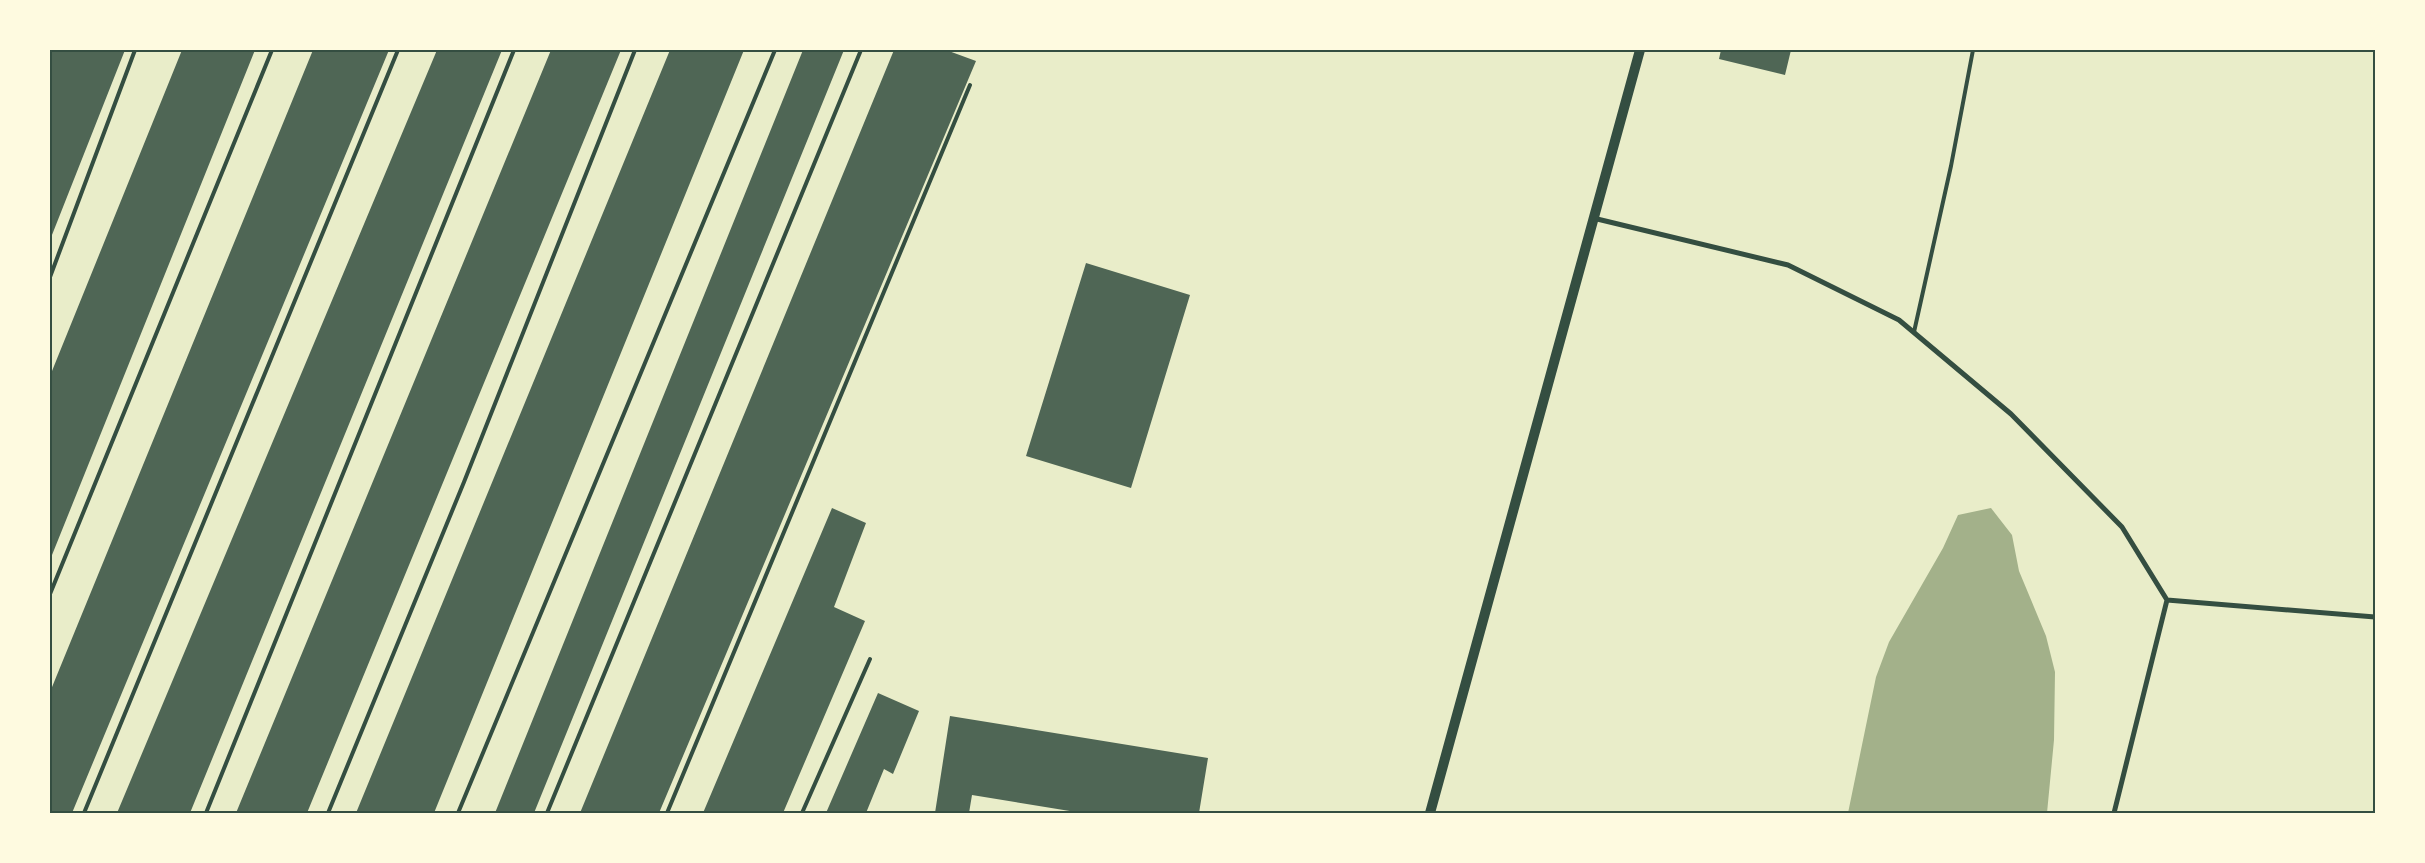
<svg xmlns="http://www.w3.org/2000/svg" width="2425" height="863" font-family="Commissioner,sans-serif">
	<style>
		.water { fill: #a3b18a }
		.building { fill: #4f6655 }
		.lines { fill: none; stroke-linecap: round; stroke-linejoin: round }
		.service { stroke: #344e41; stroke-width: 4 }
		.minor { stroke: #344e41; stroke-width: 5 }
		.secondary { stroke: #344e41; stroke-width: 10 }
		.neatline { fill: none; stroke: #344e41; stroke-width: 2 }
	</style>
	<rect width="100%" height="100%" fill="#e9edc9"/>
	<path class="water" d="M1991 508 2012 535 2019 571 2046 636 2055 672 2054 740 2047 813H1848L1876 677 1889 642 1943 548 1958 515Z"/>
	<path class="building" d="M51 50H125L50 240V52Z
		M182 50H255L50 560V376Z
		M313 50H389L72 813H50V692Z
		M437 50H502L190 813H117Z
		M551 50H621L307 813H236Z
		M670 50H744L434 813H356Z
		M803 50H844L534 813H495Z
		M894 50H946L976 61 659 813H580Z
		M1721 50H1791L1785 75 1719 59Z
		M1086 263 1190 295 1131 488 1026 456Z
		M832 508 866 523 834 607 865 621 783 813H703Z
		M878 693 919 711 893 774 884 769 866 813H826Z
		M950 716 1208 758 1199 813H1082L972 795 969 813H935Z"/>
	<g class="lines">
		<path class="service" d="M50 277 135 50
			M1914 332 1951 166 1973 50
			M50 594 272 50
			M84 813 398 50
			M206 813 514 50
			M328 813 464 482 635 50
			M458 813 775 50
			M547 813 861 50
			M667 813 970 85
			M802 813 870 659"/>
		<path class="minor" d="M1593 218 1788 265 1899 320 2011 414 2122 527 2167 600 2114 813
			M2167 600 2375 617"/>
		<path class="secondary" d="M1430 813 1640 50"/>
	</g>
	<rect width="2425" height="863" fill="none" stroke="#fefae0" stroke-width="102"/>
	<rect x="51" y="51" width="2323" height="761" class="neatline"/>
</svg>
